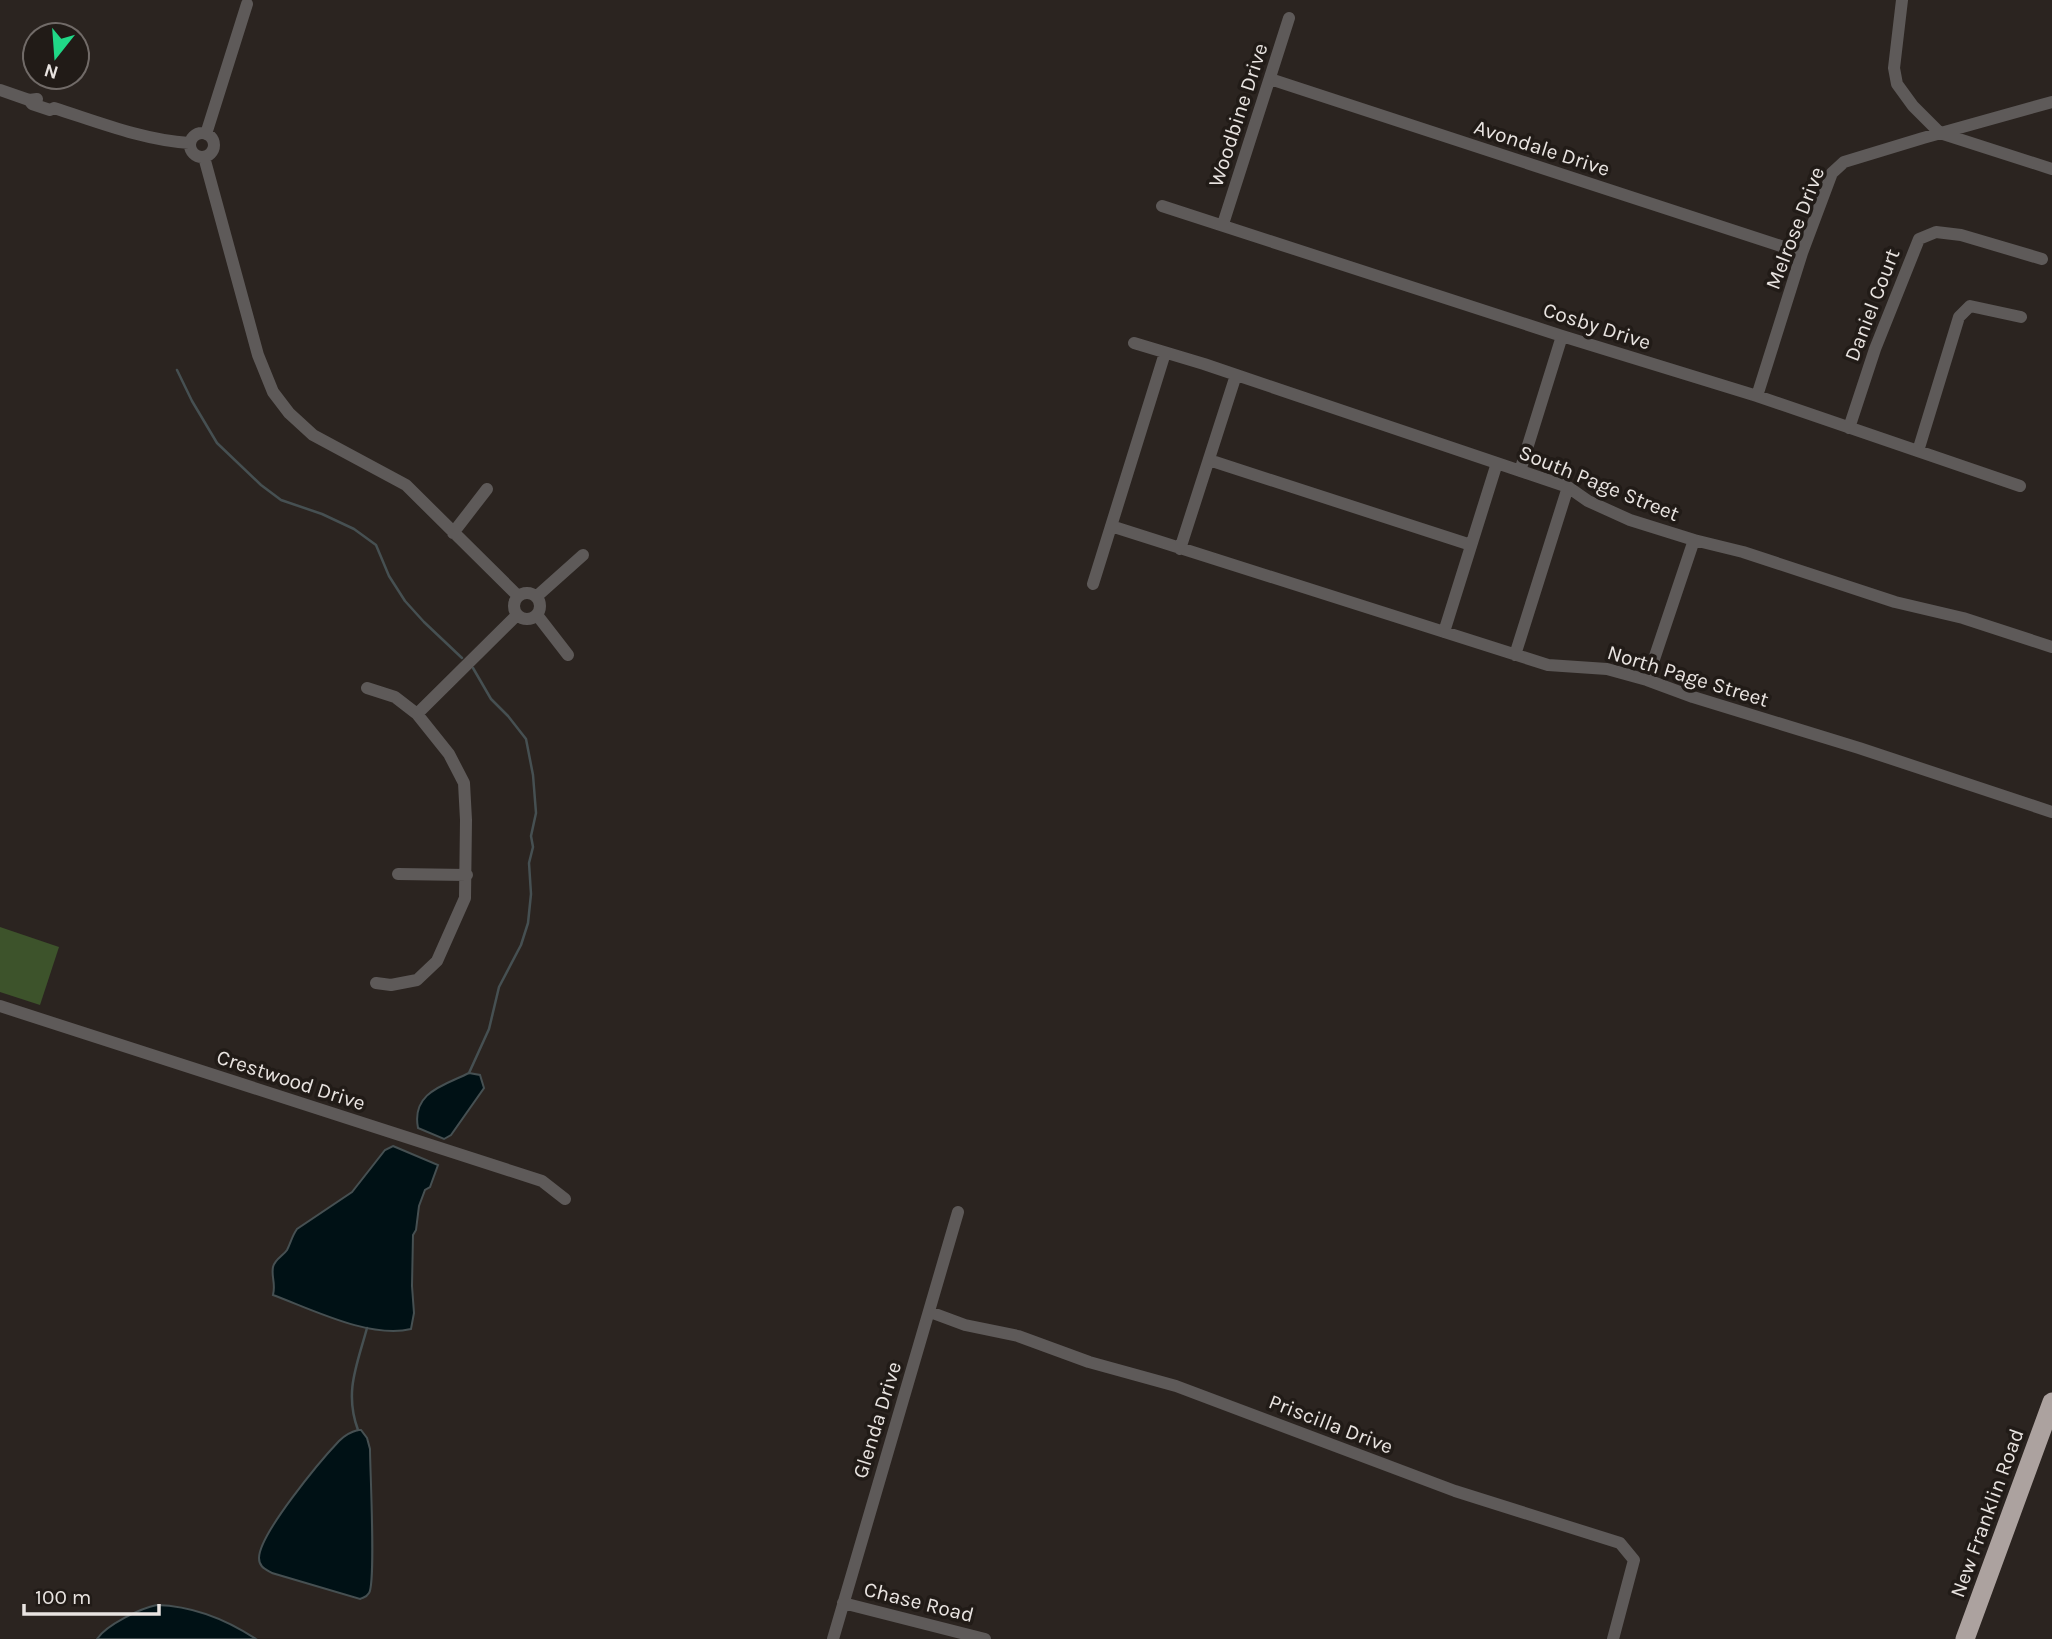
<svg xmlns="http://www.w3.org/2000/svg" width="2052" height="1639" font-family="Karla,sans-serif">
	<style>
		.green { fill: #3d532b }
		.water { fill: #001115; stroke: #465052; stroke-width: 2 }
		.lines { fill: none; stroke-linecap: round; stroke-linejoin: round }
		.stream { stroke: #465052; stroke-width: 2.5 }
		.minor { stroke: #5e5a59; stroke-width: 12 }
		.highway { stroke: #aca29f; stroke-width: 19 }
		.labels { text-anchor: middle; stroke-width: 7; stroke-linejoin: round; paint-order: stroke }
		.street-label { font-size: 21px; fill: #e9e4e1; stroke: #211b17 }
	</style>
	<rect width="100%" height="100%" fill="#2b2420"/>
	<path class="green" d="M0 927 59 947 40 1005 0 992Z"/>
	<path class="water" d="M469 1073 480 1075 484 1088 451 1135 444 1139 418 1128C411 1092 445 1085 469 1073Z
		M393 1146 438 1165 430 1187 425 1190 419 1206 416 1230 413 1235 412 1286 414 1313 411 1329C370 1339 311 1309 273 1295 276 1283 271 1277 273 1267 275 1259 283 1256 287 1250 291 1242 292 1236 297 1229L352 1192 385 1150Z
		M358 1430H361L367 1438 370 1449C370 1470 376 1583 369 1593 366 1598 364 1597 360 1599L272 1573C265 1569 259 1567 259 1558 259 1534 321 1460 339 1441 345 1435 350 1432 358 1430Z
		M157 1605C192 1606 227 1620 256 1639H97C106 1625 141 1608 157 1605Z"/>
	<g class="lines">
		<path class="stream" d="M177 370 192 401 217 443 261 485 281 500 322 514 354 529 376 545 389 576 405 601 424 622 462 658
			M469 1073 489 1029 499 987 521 945 528 923 531 894 529 863 533 847 531 836 536 813 533 775 526 739 508 716 491 699 473 668
			M358 1430C344 1392 357 1365 367 1328"/>
		<path class="minor" d="M1902 0 1894 68 1897 84 1913 106 1940 133 2052 169
			M1270 79 1802 253
			M0 90 29 100 37 99
			M29 100 32 104 50 110 54 108C98 122 143 140 189 143
			M190 145a12 12 0 1 1 24 0a12 12 0 1 1-24 0Z
			M206 134 247 4
			M204 157 258 355 273 392 289 413 313 435 406 485 518 596
			M1162 206 1562 336 1757 396 2020 486
			M1223 224 1289 18
			M1134 343 1204 364 1568 487 1588 501 1630 520 1694 540 1743 552 1895 602 1963 618 2052 647
			M1757 396 1802 253 1832 173 1844 162 1923 138 2052 102
			M1849 428 1875 349 1919 239 1936 232 1961 235 2042 259
			M1918 451 1959 317 1970 306 2021 317
			M1209 460 1471 545
			M1520 471 1562 336
			M1111 526 1548 665 1607 669 1647 680 1693 697 1859 748 2052 812
			M453 533 487 489
			M1180 549 1236 375
			M1093 584 1165 353
			M514 606a13 13 0 1 1 26 0a13 13 0 1 1-26 0Z
			M536 597 583 555
			M537 615 568 655
			M1444 632 1497 463
			M1515 655 1568 487
			M1647 680 1694 540
			M367 688 395 697 417 714 449 754 464 783 466 820 465 898 437 961 417 980 391 985 376 983
			M417 714 517 615
			M398 874 467 875
			M0 1006 542 1181 565 1199
			M930 1312 965 1325 1018 1336 1089 1362 1176 1386 1455 1491 1620 1543 1634 1560 1613 1639
			M843 1603 985 1639
			M833 1639 958 1212"/>
		<path class="highway" d="M1965 1639 2052 1402"/>
	</g>
	<g class="labels">
		<g class="street-label">
			<text transform="translate(1238 115) rotate(-72)" y="7">Woodbine Drive</text>
			<text transform="translate(1542 148) rotate(18)" y="7">Avondale Drive</text>
			<text transform="translate(1795 228) rotate(-69)" y="7">Melrose Drive</text>
			<text transform="translate(1872 305) rotate(-69)" y="7">Daniel Court</text>
			<text transform="translate(1597 326) rotate(18)" y="7">Cosby Drive</text>
			<text transform="translate(1599 483) rotate(22)" y="7">South Page Street</text>
			<text transform="translate(1688 676) rotate(17)" y="7">North Page Street</text>
			<text transform="translate(291 1080) rotate(18)" y="7">Crestwood Drive</text>
			<text transform="translate(877 1420) rotate(-73)" y="7">Glenda Drive</text>
			<text transform="translate(1331 1424) rotate(21)" y="7">Priscilla Drive</text>
			<text transform="translate(1987 1513) rotate(-70)" y="7">New Franklin Road</text>
			<text transform="translate(919 1602) rotate(14)" y="7">Chase Road</text>
		</g>
	</g>
	<g transform="translate(56 56) rotate(197)"><circle r="33" fill="#211b17" stroke="#716b68" stroke-width="2"/>
	<path d="M0-5L12 26L0 18L-12 26Z" fill="#20d887"/>
	<text y="-10" font-size="19" font-weight="bold" text-anchor="middle" fill="#e9e4e1">N</text>
	</g>
	<path d="M24 1604v10h135v-10" fill="none" stroke="#e9e4e1" stroke-width="3.5"/>
	<text x="35" y="1604" font-size="21" fill="#e9e4e1" stroke="#211b17" stroke-width="5" paint-order="stroke">100 m</text>
</svg>
